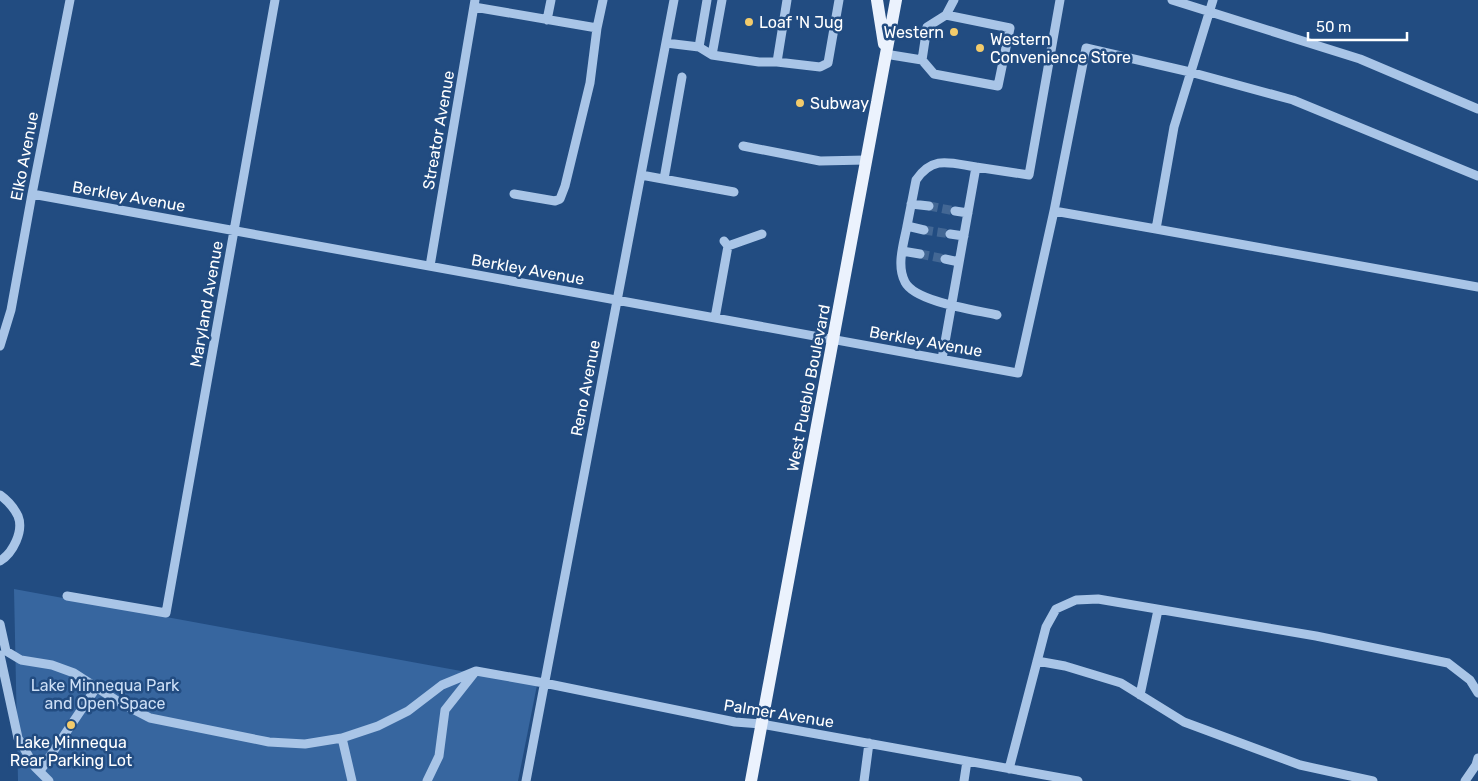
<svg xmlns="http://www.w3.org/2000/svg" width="1478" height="781" font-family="Rubik,sans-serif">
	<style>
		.green { fill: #37669f }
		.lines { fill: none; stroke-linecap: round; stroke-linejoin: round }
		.minor-tunnel { stroke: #436794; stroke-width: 9; stroke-dasharray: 9 4.5; stroke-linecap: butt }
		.minor { stroke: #a9c5e7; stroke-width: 9 }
		.major { stroke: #ebf2fd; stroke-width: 12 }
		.poi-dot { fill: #f3cb6b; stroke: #224c81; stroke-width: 2 }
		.labels { text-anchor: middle; stroke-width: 5; stroke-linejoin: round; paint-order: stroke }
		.poi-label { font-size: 16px; fill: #fff; stroke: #224c81; text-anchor: start }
		.street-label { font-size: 16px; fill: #fff; stroke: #224c81 }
		.park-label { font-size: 16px; fill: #cddff6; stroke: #224c81 }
	</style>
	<rect width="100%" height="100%" fill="#224c81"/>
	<path class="green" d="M14 589 537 685 518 781H18Z"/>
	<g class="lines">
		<path class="minor-tunnel" d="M929 206 955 211
			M924 230 950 234
			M920 254 945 259"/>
		<path class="minor" d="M1172 0 1360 59 1478 109
			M474 7 597 28 603 0
			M547 20 551 0
			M666 43 699 47 707 0
			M699 47 712 55 759 62H777L820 67 828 63 839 0
			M885 54 922 60 927 27 946 15 954 0
			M712 55 722 0
			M922 60 934 74 998 86 1010 28 946 15
			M777 62 787 0
			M743 146 820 161 866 160
			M976 167C950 163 933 155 916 180 913 195 910 211 907 226 904 243 896 265 905 282 915 302 976 310 997 315
			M641 175 734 192
			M664 179 682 77
			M32 194 1018 373 1054 211 1156 229 1174 127 1213 0
			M514 194 555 201 560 199 565 186 590 83 597 28
			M911 204 929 206
			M955 211 968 213
			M1054 211 1086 48 1190 72 1293 100 1478 176
			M907 226 924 230
			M1156 229 1478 287
			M950 234 964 236
			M728 246 762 234
			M902 251 920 254
			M945 259 959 262
			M430 266 475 0
			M715 318 728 246 724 241
			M0 346 11 310 32 194 70 0
			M942 359 976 167 1029 175 1060 0
			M0 495C7 500 14 508 18 516 24 531 13 553 0 561
			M67 596 166 613 275 0
			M0 624 6 651 21 660 52 665 74 673 119 702 150 718 269 742 305 744 342 738 378 726 408 711 442 685 476 671 544 683 735 722 761 724 1078 781
			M0 655 18 738 35 767 49 781
			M1037 661 1065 666 1121 683 1184 722 1300 765 1373 781
			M1140 695 1158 610
			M342 738 352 781
			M1009 769 1046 627 1056 609 1076 600 1098 599 1316 636 1448 663 1470 680 1478 693
			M40 771 96 688
			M427 781 439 756 445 710 475 672
			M526 781 674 0
			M864 781 869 743
			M964 781 967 761
			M1465 781 1476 765 1478 758"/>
		<path class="major" d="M877 0 884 44
			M751 781 896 0"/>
	</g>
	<g class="poi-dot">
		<circle cx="749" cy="22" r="5"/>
		<circle cx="954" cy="32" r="5"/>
		<circle cx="980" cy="48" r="5"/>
		<circle cx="800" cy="103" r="5"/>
		<circle cx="71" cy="725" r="5"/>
	</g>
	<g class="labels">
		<g class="poi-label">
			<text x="759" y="28">Loaf 'N Jug</text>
			<text x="944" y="38" text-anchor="end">Western</text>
			<text x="990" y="45">Western<tspan x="990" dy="18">Convenience Store</tspan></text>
			<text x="810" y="109">Subway</text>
			<text x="71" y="748" text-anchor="middle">Lake Minnequa<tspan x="71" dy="18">Rear Parking Lot</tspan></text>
		</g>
		<g class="street-label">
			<text transform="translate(438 130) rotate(-80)" y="6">Streator Avenue</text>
			<text transform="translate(24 156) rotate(-79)" y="6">Elko Avenue</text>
			<text transform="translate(129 196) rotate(10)" y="6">Berkley Avenue</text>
			<text transform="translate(528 269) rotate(10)" y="6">Berkley Avenue</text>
			<text transform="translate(206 304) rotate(-80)" y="6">Maryland Avenue</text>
			<text transform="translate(926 341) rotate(10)" y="6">Berkley Avenue</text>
			<text transform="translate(585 388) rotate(-79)" y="6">Reno Avenue</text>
			<text transform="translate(808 388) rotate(-79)" y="6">West Pueblo Boulevard</text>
			<text transform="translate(779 713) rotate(9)" y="6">Palmer Avenue</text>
		</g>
		<g class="park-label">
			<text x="105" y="691">Lake Minnequa Park<tspan x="105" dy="18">and Open Space</tspan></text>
		</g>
	</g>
	<path d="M1308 32v8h99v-8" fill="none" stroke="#ffffff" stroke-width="2.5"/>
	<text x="1316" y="32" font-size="15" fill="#ffffff" stroke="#224c81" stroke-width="4" paint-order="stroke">50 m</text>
</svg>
